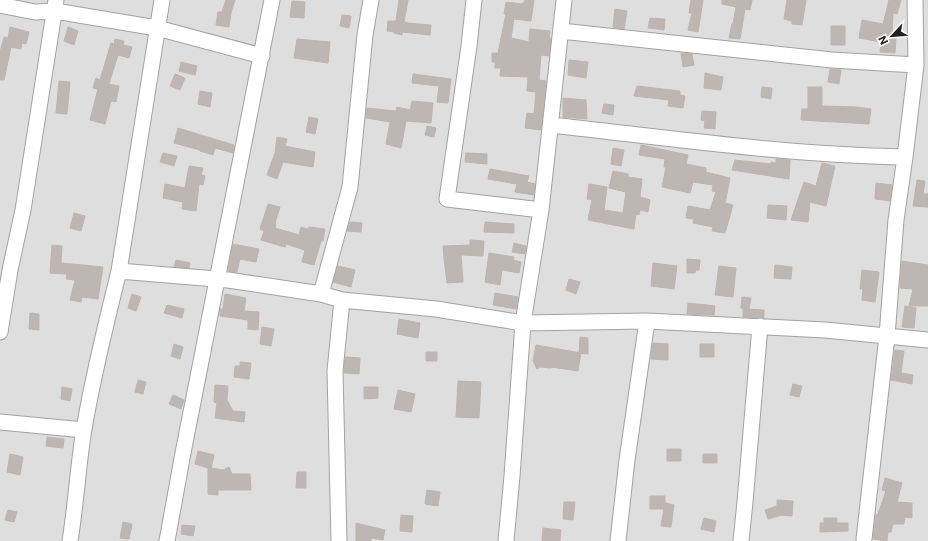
<svg xmlns="http://www.w3.org/2000/svg" width="928" height="541" font-family="Commissioner,sans-serif">
	<style>
		.residential { fill: #dfdede }
		.building { fill: #beb6b2; stroke: #c1b3ac }
		.lines { fill: none; stroke-linecap: round; stroke-linejoin: round }
		.minor-casing { stroke: #a2a2a2; stroke-width: 17 }
		.minor { stroke: #fff; stroke-width: 15 }
	</style>
	<rect width="100%" height="100%" fill="#f1ede9"/>
	<path class="residential" d="M0 0H928V541H0Z"/>
	<path class="building" d="M226 0H235L231 13 229 27 216 25 218 12H222Z
		M399 0H408L404 22H407V23L431 25 430 35 402 32V35L394 33V32L387 31 388 21H396Z
		M525 0H534L531 21 514 19 511 38 529 42 530 29 550 31 549 38H551L549 56 541 55 539 80 546 81 541 130 525 128 527 113 534 114 536 92 527 91 528 77 500 76 501 68H495V62H492V53H498L506 14H504L506 2 522 4V3H524Z
		M691 0H703L698 32 688 30 692 13H689Z
		M722 0H752L750 10 745 9 740 39 729 38 732 24H733L736 7 722 4Z
		M787 0H806L802 25 792 24V21L784 19Z
		M889 0H901L897 14 893 13 892 37H896L895 53 880 52 881 42 859 38 862 20 883 24Z
		M292 1 305 2 304 18 290 17Z
		M615 9 627 11 624 29 613 27Z
		M342 15 351 16 349 28 340 26Z
		M650 18 665 19 664 30 648 28Z
		M831 26H845V45H831Z
		M10 27 29 32 26 44 22 43 21 49 11 47 4 80H0V52L4 37 8 38Z
		M68 27 78 31 74 45 64 41Z
		M115 39 124 41 123 45 132 47 129 58 118 55 109 84 119 86 116 102 111 101 105 124 90 120 98 89 93 88 96 78 100 80 111 43 114 44Z
		M297 39 330 42 328 63 294 58Z
		M681 53 692 54 694 65 683 67Z
		M569 60 588 62 586 78 568 75Z
		M181 62 197 66 195 75 179 71Z
		M830 69 841 70 839 84 828 82Z
		M705 73 723 77 721 90 704 88Z
		M175 74 185 78 180 90 170 86Z
		M413 74 451 79 448 103 437 102 439 86 412 83Z
		M59 81 70 82 67 114 56 113Z
		M637 86 680 91V95L685 96 683 108 668 106 669 100 634 96Z
		M762 87 772 88 771 99 761 97Z
		M808 87H822V106L857 107 871 109 869 124 801 120 802 109H808Z
		M200 91 212 93 210 107 198 104Z
		M563 98 586 100 587 119 563 117Z
		M412 101 433 103 431 123 406 121 401 148 386 144 390 122 366 118 367 108 396 111 397 107 410 110Z
		M604 104 614 105 613 115 602 113Z
		M702 111 716 112 715 129 704 128 705 121 701 120Z
		M309 117 318 119 315 134 306 132Z
		M427 126 436 128 434 137 425 135Z
		M178 128 234 145 233 153 215 148 213 155 200 151V150L174 143Z
		M277 137 287 139 285 146 315 152 313 167 283 162 277 179 267 175 275 153Z
		M641 145 688 155 686 164 706 168V172L730 178 725 203 733 205 725 233 712 231 713 227 693 223 694 219 686 218 688 206 710 210 716 192 712 191 713 185 693 182 690 193 662 187 666 167H664L665 159 639 155Z
		M613 148 624 150 621 166 611 164Z
		M163 153 177 156 174 166 160 162Z
		M466 153 487 154V164L465 162Z
		M776 159 790 160 789 179 732 170 735 160 771 164V162L776 163Z
		M822 163 835 166 826 206 810 202 808 222 791 220 804 182 816 186Z
		M189 166 203 168 201 175 205 176 203 185 199 184 196 211 182 209 183 202 163 198 165 184 185 188Z
		M490 169 529 176 527 182 535 184 534 195 515 192 517 184 488 179Z
		M613 171 628 174V177L642 179 640 197 650 200 648 212 640 210 639 215 636 214 634 229 588 220 592 200 587 199 589 184 607 187 604 210 623 213 626 192 609 188Z
		M917 180 925 181 923 194H928V207L913 206Z
		M876 183 892 185 890 201 875 199Z
		M268 204 280 207 275 223 276 224 275 228 299 235 301 227 308 229 309 227 325 229 323 241H321L314 265 302 262 305 250 286 244 285 247 261 240 264 231 260 229Z
		M768 205 787 206 786 220 767 218Z
		M74 213 85 216 81 231 70 228Z
		M350 222 362 223 361 232 347 231Z
		M485 222 514 224V233L484 232Z
		M470 240 484 241 483 256 461 255 463 282 447 283 444 258 443 246 470 245Z
		M514 243 526 246 525 254 512 252Z
		M233 244 259 249 256 262 240 259 237 272 228 271Z
		M52 245 62 246 61 263 103 267 98 299 82 297 81 302 70 300 75 280 66 279 67 274 50 273Z
		M489 253 514 257 513 260 521 262 519 273 502 270 500 285 485 282Z
		M687 259 700 260 699 270H696L695 273H687Z
		M176 260 190 263 189 268 174 267Z
		M902 261 928 265V306H909L913 289 900 288Z
		M653 263 677 266 674 289 651 286Z
		M775 265 792 267 791 279 774 278Z
		M338 266 355 270 351 287 333 282Z
		M719 266 736 268 733 297 715 295Z
		M862 270 879 272 875 302 862 300 863 289H860Z
		M569 279 580 282 576 294 566 290Z
		M495 293 518 297 516 309 493 305Z
		M132 294 141 297 136 311 128 308Z
		M225 294 246 298 244 311 259 312 258 330 248 329V320L220 316V309H223Z
		M742 297 751 298 749 309 741 308Z
		M688 303 715 306 714 315 687 314Z
		M167 305 184 309 182 318 164 313Z
		M905 306 916 308 914 328 902 327Z
		M743 309 764 310V318L743 317Z
		M30 313 39 314V330L29 329Z
		M399 319 420 323 418 338 397 334Z
		M262 327 274 329 271 346 260 344Z
		M580 337 588 338V354L579 353Z
		M653 343 668 344V360L651 359Z
		M174 344 183 347 180 359 171 356Z
		M700 344H714V357H700Z
		M536 345 581 353 578 371 551 367V368L540 367 537 369 533 361Z
		M895 350 904 351 901 373 913 375 912 384 891 380Z
		M426 352H437V361H426Z
		M345 357 360 358 359 374 344 373Z
		M240 362 251 363 249 379 234 377 235 366H240Z
		M138 380 146 382 143 394 135 392Z
		M458 381 481 382 479 418 456 417Z
		M793 384 802 386 799 397 790 395Z
		M215 385 228 386 227 400 233 411 245 412 244 422 215 418 217 403 214 402Z
		M62 387 72 389 70 401 61 399Z
		M364 387H378V398L364 399Z
		M398 390 415 394 411 412 394 409Z
		M173 395 184 400 181 409 169 404Z
		M47 437 64 439 63 448 46 446Z
		M667 449H681V461H667Z
		M198 451 214 455 211 468 223 470 229 467 232 474H250L251 490H218V495L208 494V468L195 464Z
		M10 454 23 457 20 475 7 472Z
		M703 454H717V463H703Z
		M297 472H306V488H296Z
		M885 478 902 483 897 502 912 503V518L905 517 904 524H893L891 532H888L887 541 873 539 876 515 878 514 886 491 882 490Z
		M427 490 440 492 438 506 425 504Z
		M650 496H665V503L674 505 671 527 661 526 664 509H650Z
		M777 500 793 501 792 516 782 515 768 519 765 510 777 506Z
		M564 502H575L573 520 563 519Z
		M8 510 17 512 14 522 5 520Z
		M401 515 413 516 412 532 400 531Z
		M704 518 716 521 714 532 701 529Z
		M824 518H837V523H848V531L820 532V523H824Z
		M123 522 132 524 129 539 120 538Z
		M356 523 385 530 383 540 371 538V541H356Z
		M182 525 195 526 193 536 181 534Z
		M543 528 561 530 560 541H542Z"/>
	<g class="lines">
		<defs>
			<path id="minor" d="M474 0 469 46 447 199 541 210
				M0 5 35 12 55 11 157 28 262 56
				M561 31 832 60 916 65
				M551 125C669 138 787 155 905 157
				M119 271 162 0
				M321 294 350 187 365 35 371 0
				M0 332 10 270 23 210 56 0
				M0 422 84 430
				M864 539 887 336 896 220 905 157 916 65 915 0
				M70 541C76 504 78 466 84 429 93 376 106 323 119 271L228 280 321 294 342 300 436 309 523 323 647 321 825 330 928 340
				M167 541 183 453 272 0
				M339 541 335 371 342 300
				M506 541 512 476 523 323 541 210 564 0
				M618 541 627 460 647 321
				M741 541 745 502 760 326"/>
		</defs>
		<use href="#minor" class="minor-casing"/>
		<use href="#minor" class="minor"/>
	</g>
	<g transform="translate(892 36) rotate(244)" stroke="#ffffff" stroke-width="3" paint-order="stroke">
	<path d="M0-3L7 15L0 10L-7 15Z" fill="#212121"/>
	<text y="-6" font-size="11" font-weight="bold" text-anchor="middle" fill="#212121">N</text>
	</g>
</svg>
